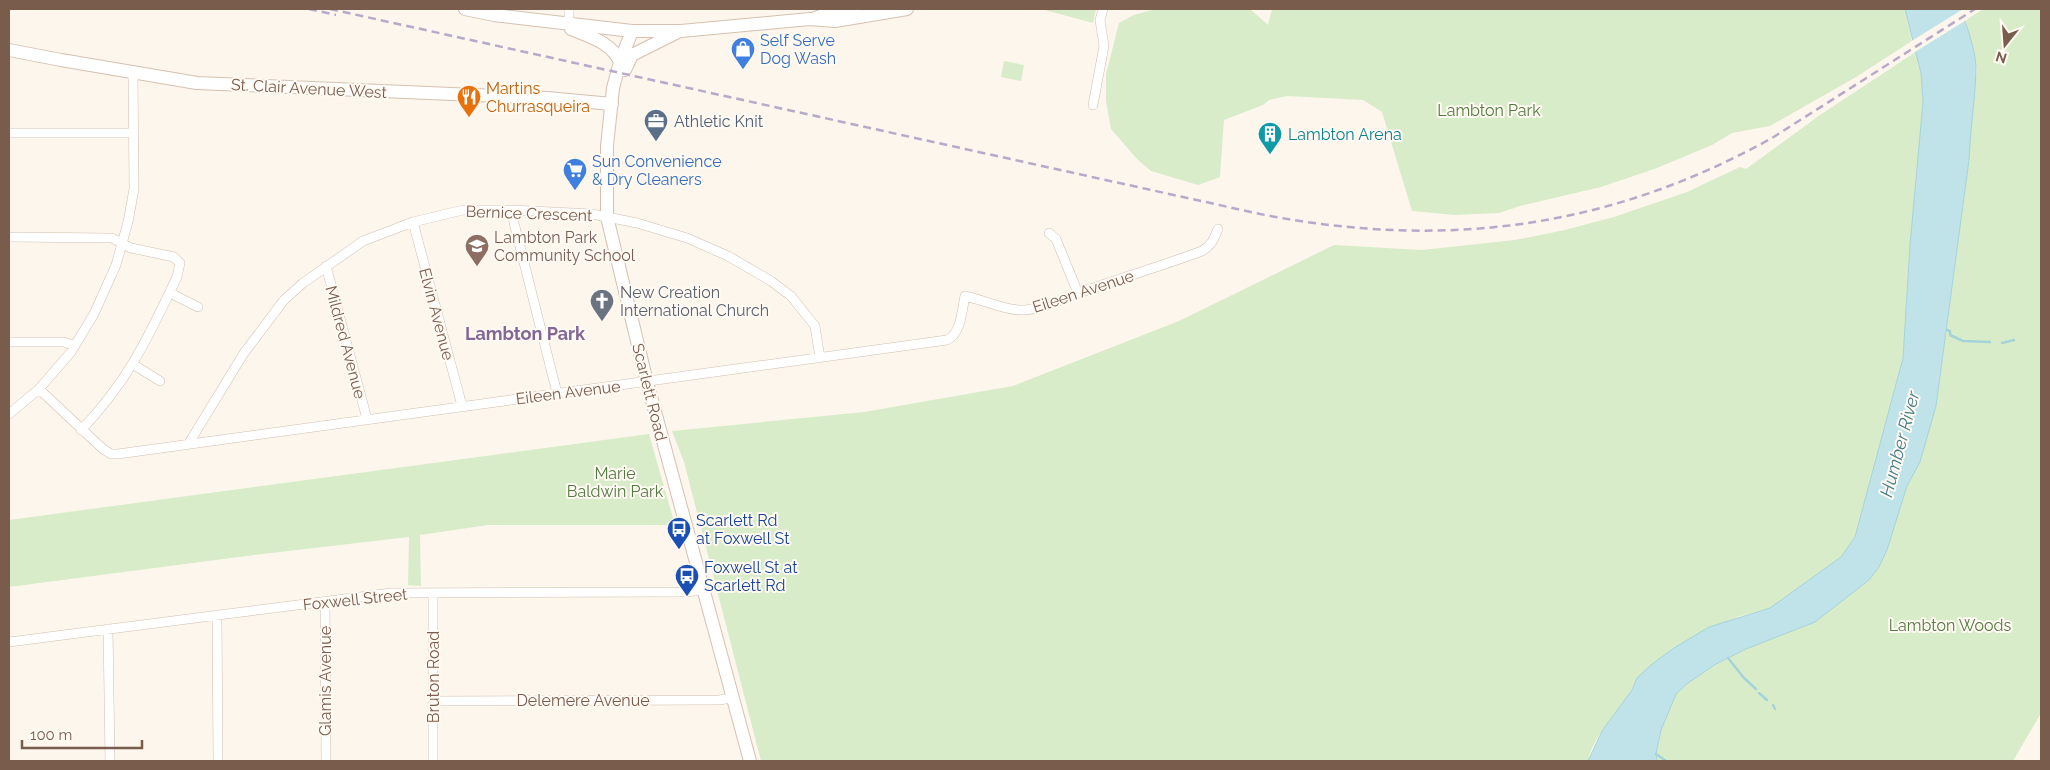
<svg xmlns="http://www.w3.org/2000/svg" width="2050" height="770" font-family="Raleway,sans-serif">
	<style>
		.green { fill: #d8ecc9 }
		.water { fill: #bfe3e8; stroke: #a5d3da }
		.pier { fill: #fdf6ec }
		.lines { fill: none; stroke-linecap: round; stroke-linejoin: round }
		.stream { stroke: #a5d3da; stroke-width: 2.5 }
		.minor-casing { stroke: #d1beb0; stroke-width: 10 }
		.secondary-casing { stroke: #d6c0b0; stroke-width: 14 }
		.minor { stroke: #fff; stroke-width: 9 }
		.secondary { stroke: #fff; stroke-width: 12 }
		.rail { stroke: #b9a8c9; stroke-width: 2.5; stroke-dasharray: 8 5; stroke-linecap: butt }
		.labels { text-anchor: middle; stroke-width: 4; stroke-linejoin: round; paint-order: stroke }
		.shop-label { font-size: 16px; fill: #366cbe; stroke: #fffaf3; text-anchor: start }
		.street-label { font-size: 16px; fill: #7a5c4d; stroke: #fffaf3 }
		.food-label { font-size: 16px; fill: #c56008; stroke: #fffaf3; text-anchor: start }
		.park-label { font-size: 16px; fill: #537a41; stroke: #fffaf3 }
		.service-label { font-size: 16px; fill: #4e5e75; stroke: #fffaf3; text-anchor: start }
		.culture-label { font-size: 16px; fill: #0d838f; stroke: #fffaf3; text-anchor: start }
		.education-label { font-size: 16px; fill: #785e54; stroke: #fffaf3; text-anchor: start }
		.worship-label { font-size: 16px; fill: #5b616d; stroke: #fffaf3; text-anchor: start }
		.transit-label { font-size: 16px; fill: #164399; stroke: #fffaf3; text-anchor: start }
		.neighbourhood-label { font-size: 18px; font-weight: bold; fill: #846695; stroke: #fffaf3 }
		.water-label { font-size: 18px; font-style: italic; fill: #437c86; stroke: #fffaf3 }
	</style>
	<rect width="100%" height="100%" fill="#fdf6ec"/>
	<path class="green" d="M1041 9H1096L1093 23Z
		M1155 9H1250L1268 25 1272 9H1905L1912 41 1856 77 1770 126 1732 133 1712 145 1657 168 1601 187 1520 206 1499 213 1455 215 1412 211 1382 112 1363 100 1287 96 1269 100 1263 105 1224 120 1220 177 1198 185 1151 171 1137 159 1111 129 1106 101V74L1119 23 1134 15Z
		M1983 9H2041V713L2013 761H1657L1656 754 1661 730 1676 694 1688 683 1716 664 1746 649 1815 622 1869 580 1879 567 1887 550 1907 486 1920 462 1936 406 1969 160 1970 133 1977 70 1966 20Z
		M1917 51 1921 73 1923 102 1910 245 1903 358 1855 537 1841 557 1770 608 1737 617 1637 678C1626 708 1595 729 1588 761H761L684 462 672 431 864 412 1013 386 1179 321 1334 245 1422 250 1515 240 1565 230 1614 217 1687 192 1740 167 1746 169 1820 115Z
		M1004 61 1024 65 1021 81 1001 77Z
		M649 434 675 525H488L420 535 421 586 408 585 409 537 254 555 9 587V520Z"/>
	<path class="water" d="M1905 9H1960C1967 23 1977 56 1976 72 1975 101 1970 130 1969 160L1936 406 1920 462 1907 486 1887 550 1879 567 1869 580 1815 622 1746 649 1716 664 1688 683 1676 694 1661 730 1656 754 1657 761H1588L1602 731 1632 690 1637 678 1651 665 1674 648 1709 627 1770 608 1841 557 1855 537 1903 358 1910 245 1923 102 1921 73Z"/>
	<path class="pier" d="M1963 9 1968 19 1915 52 1910 42Z"/>
	<g class="lines">
		<path class="stream" d="M1947 330 1950 331V335L1963 341 1990 342
			M2002 343 2014 340
			M1728 658 1744 678 1756 689
			M1759 693 1767 700
			M1773 705 1775 709
			M1656 754 1666 761"/>
		<defs>
			<path id="minor" d="M569 24V9
				M1093 105 1104 46 1100 20 1103 9
				M9 133H133
				M512 210 514 223 557 393
				M413 222 462 406
				M1049 233 1056 239 1078 293
				M9 237 112 238 131 248 174 257 180 263 177 277C149 336 127 383 81 430
				M326 266 367 419
				M170 293 198 307
				M9 342H64L75 346
				M134 365 160 381
				M39 389 103 449 111 454H118L947 340C961 334 962 310 965 296 984 300 1006 311 1025 310 1044 309 1061 299 1079 293 1120 278 1162 266 1202 251 1212 245 1214 239 1218 229
				M9 414 39 389 71 352 94 314 116 265 128 222 134 189 133 72
				M189 443 244 353 284 300 303 283 363 241 413 222 463 210H512L592 214 637 223 687 238 728 256 771 281 791 296 815 326 820 358
				M433 593V761
				M325 601 326 761
				M217 616 218 761
				M108 629 110 761
				M9 642 391 593 686 592 704 590
				M433 701 719 700 732 698"/>
			<path id="secondary" d="M465 9 494 15 632 31H681L810 19 835 21 907 9
				M815 18 828 13 856 9
				M571 29C590 37 611 42 620 62
				M632 31 620 62 613 88 607 146V217L647 382 750 761
				M9 50 61 60 197 83 547 98 612 104
				M625 70 632 55 678 32"/>
		</defs>
		<use href="#minor" class="minor-casing"/>
		<use href="#secondary" class="secondary-casing"/>
		<use href="#minor" class="minor"/>
		<use href="#secondary" class="secondary"/>
		<path class="rail" d="M309 9 336 15
			M330 9 1260 214C1444 250 1608 229 1772 138L1975 9"/>
	</g>
	<defs>
		<symbol id="shop-pin" viewBox="-11 -11 22 30"><path d="M0 17L-7.5 6A9.5 9.5 0 1 1 7.5 6Z" fill="#3f7fe0" stroke="#fffaf3"/><path d="M-5-2.5h2.3a2.7 3.5 0 0 1 5.4 0H5L5.5 6h-11ZM-1.5-2.5h3a1.5 2.3 0 0 0-3 0Z" fill="#fff"/></symbol>
		<symbol id="restaurant-pin" viewBox="-11 -11 22 30"><path d="M0 17L-7.5 6A9.5 9.5 0 1 1 7.5 6Z" fill="#e8710a" stroke="#fffaf3"/><path d="M-5-6h1v4h1v-4h1v4h1v-4h1v5L-1.5 .5V6h-2V.5L-5-1ZM5-6V6H3V1.5H1.5Q1.5-4 5-6Z" fill="#fff"/></symbol>
		<symbol id="office-pin" viewBox="-11 -11 22 30"><path d="M0 17L-7.5 6A9.5 9.5 0 1 1 7.5 6Z" fill="#5c6f8a" stroke="#fffaf3"/><path d="M-6-3h4V-5.5h4V-3h4V5H-6ZM-1-4.5V-3h2v-1.5ZM-6 0V1H6V0Z" fill="#fff"/></symbol>
		<symbol id="building-pin" viewBox="-11 -11 22 30"><path d="M0 17L-7.5 6A9.5 9.5 0 1 1 7.5 6Z" fill="#0f9aa8" stroke="#fffaf3"/><path d="M-4-6H4V6H1V3H-1V6H-4ZM-2.5-4.3h1.7v1.8h-1.7ZM.8-4.3h1.7v1.8H.8ZM-2.5-1h1.7V.8h-1.7ZM.8-1h1.7V.8H.8Z" fill="#fff"/></symbol>
		<symbol id="supermarket-pin" viewBox="-11 -11 22 30"><path d="M0 17L-7.5 6A9.5 9.5 0 1 1 7.5 6Z" fill="#3f7fe0" stroke="#fffaf3"/><path d="M-6-5.5h2.5l.6 2H6L4.5 2H-2.5L-4.4-4H-6ZM-1.5 3.2a1.3 1.3 0 1 0 .1 0ZM3 3.2a1.3 1.3 0 1 0 .1 0Z" fill="#fff"/></symbol>
		<symbol id="school-pin" viewBox="-11 -11 22 30"><path d="M0 17L-7.5 6A9.5 9.5 0 1 1 7.5 6Z" fill="#8d6e63" stroke="#fffaf3"/><path d="M0-5L7-2L0 1L-7-2ZM-4 1L0 2.5L4 1V4Q0 6-4 4Z" fill="#fff"/></symbol>
		<symbol id="church-pin" viewBox="-11 -11 22 30"><path d="M0 17L-7.5 6A9.5 9.5 0 1 1 7.5 6Z" fill="#6b7280" stroke="#fffaf3"/><path d="M-1.2-6h2.4v3.5h3.3v2.4h-3.3V6h-2.4V-.1h-3.3v-2.4h3.3Z" fill="#fff"/></symbol>
		<symbol id="bus-pin" viewBox="-11 -11 22 30"><path d="M0 17L-7.5 6A9.5 9.5 0 1 1 7.5 6Z" fill="#1a4fb4" stroke="#fffaf3"/><path d="M-5-6H5V4H4V6H2V4H-2V6H-4V4H-5ZM-3.5-4V0h7V-4ZM-3.5 1.2v1.5H-2V1.2ZM2 1.2v1.5H3.5V1.2Z" fill="#fff"/></symbol>
	</defs>
	<g fill-rule="evenodd">
		<use href="#shop-pin" x="729" y="35" width="28" height="38"/>
		<use href="#restaurant-pin" x="455" y="83" width="28" height="38"/>
		<use href="#office-pin" x="642" y="107" width="28" height="38"/>
		<use href="#building-pin" x="1256" y="120" width="28" height="38"/>
		<use href="#supermarket-pin" x="561" y="156" width="28" height="38"/>
		<use href="#school-pin" x="463" y="232" width="28" height="38"/>
		<use href="#church-pin" x="588" y="287" width="28" height="38"/>
		<use href="#bus-pin" x="665" y="515" width="28" height="38"/>
		<use href="#bus-pin" x="673" y="562" width="28" height="38"/>
	</g>
	<g class="labels">
		<g class="shop-label">
			<text x="760" y="46">Self Serve<tspan x="760" dy="18">Dog Wash</tspan></text>
			<text x="592" y="167">Sun Convenience<tspan x="592" dy="18">&amp; Dry Cleaners</tspan></text>
		</g>
		<g class="street-label">
			<text transform="translate(309 88) rotate(3)" y="6">St. Clair Avenue West</text>
			<text transform="translate(529 213) rotate(2)" y="6">Bernice Crescent</text>
			<text transform="translate(1083 291) rotate(-18)" y="6">Eileen Avenue</text>
			<text transform="translate(437 314) rotate(75)" y="6">Elvin Avenue</text>
			<text transform="translate(346 342) rotate(75)" y="6">Mildred Avenue</text>
			<text transform="translate(568 392) rotate(-7)" y="6">Eileen Avenue</text>
			<text transform="translate(650 392) rotate(76)" y="6">Scarlett Road</text>
			<text transform="translate(355 599) rotate(-6)" y="6">Foxwell Street</text>
			<text transform="translate(433 677) rotate(-90)" y="6">Bruton Road</text>
			<text transform="translate(325 681) rotate(-90)" y="6">Glamis Avenue</text>
			<text x="583" y="706">Delemere Avenue</text>
		</g>
		<g class="food-label">
			<text x="486" y="94">Martins<tspan x="486" dy="18">Churrasqueira</tspan></text>
		</g>
		<g class="park-label">
			<text x="1489" y="116">Lambton Park</text>
			<text x="615" y="479">Marie<tspan x="615" dy="18">Baldwin Park</tspan></text>
			<text x="1950" y="631">Lambton Woods</text>
		</g>
		<g class="service-label">
			<text x="674" y="127">Athletic Knit</text>
		</g>
		<g class="culture-label">
			<text x="1288" y="140">Lambton Arena</text>
		</g>
		<g class="education-label">
			<text x="494" y="243">Lambton Park<tspan x="494" dy="18">Community School</tspan></text>
		</g>
		<g class="worship-label">
			<text x="620" y="298">New Creation<tspan x="620" dy="18">International Church</tspan></text>
		</g>
		<g class="transit-label">
			<text x="696" y="526">Scarlett Rd<tspan x="696" dy="18">at Foxwell St</tspan></text>
			<text x="704" y="573">Foxwell St at<tspan x="704" dy="18">Scarlett Rd</tspan></text>
		</g>
		<g class="neighbourhood-label">
			<text x="525" y="340">Lambton Park</text>
		</g>
		<g class="water-label">
			<text transform="translate(1900 444) rotate(-75)" y="6">Humber River</text>
		</g>
	</g>
	<rect width="2050" height="770" fill="none" stroke="#7a5c4d" stroke-width="20"/>
	<g transform="translate(2005 45) rotate(197)" stroke="#fffaf3" stroke-width="4" paint-order="stroke">
	<path d="M0-4L9 19L0 12L-9 19Z" fill="#7a5c4d"/>
	<text y="-8" font-size="14" font-weight="bold" text-anchor="middle" fill="#7a5c4d">N</text>
	</g>
	<path d="M22 740v8h120v-8" fill="none" stroke="#7a5c4d" stroke-width="2.5"/>
	<text x="30" y="740" font-size="15" fill="#7a5c4d" stroke="#fffaf3" stroke-width="4" paint-order="stroke">100 m</text>
</svg>
